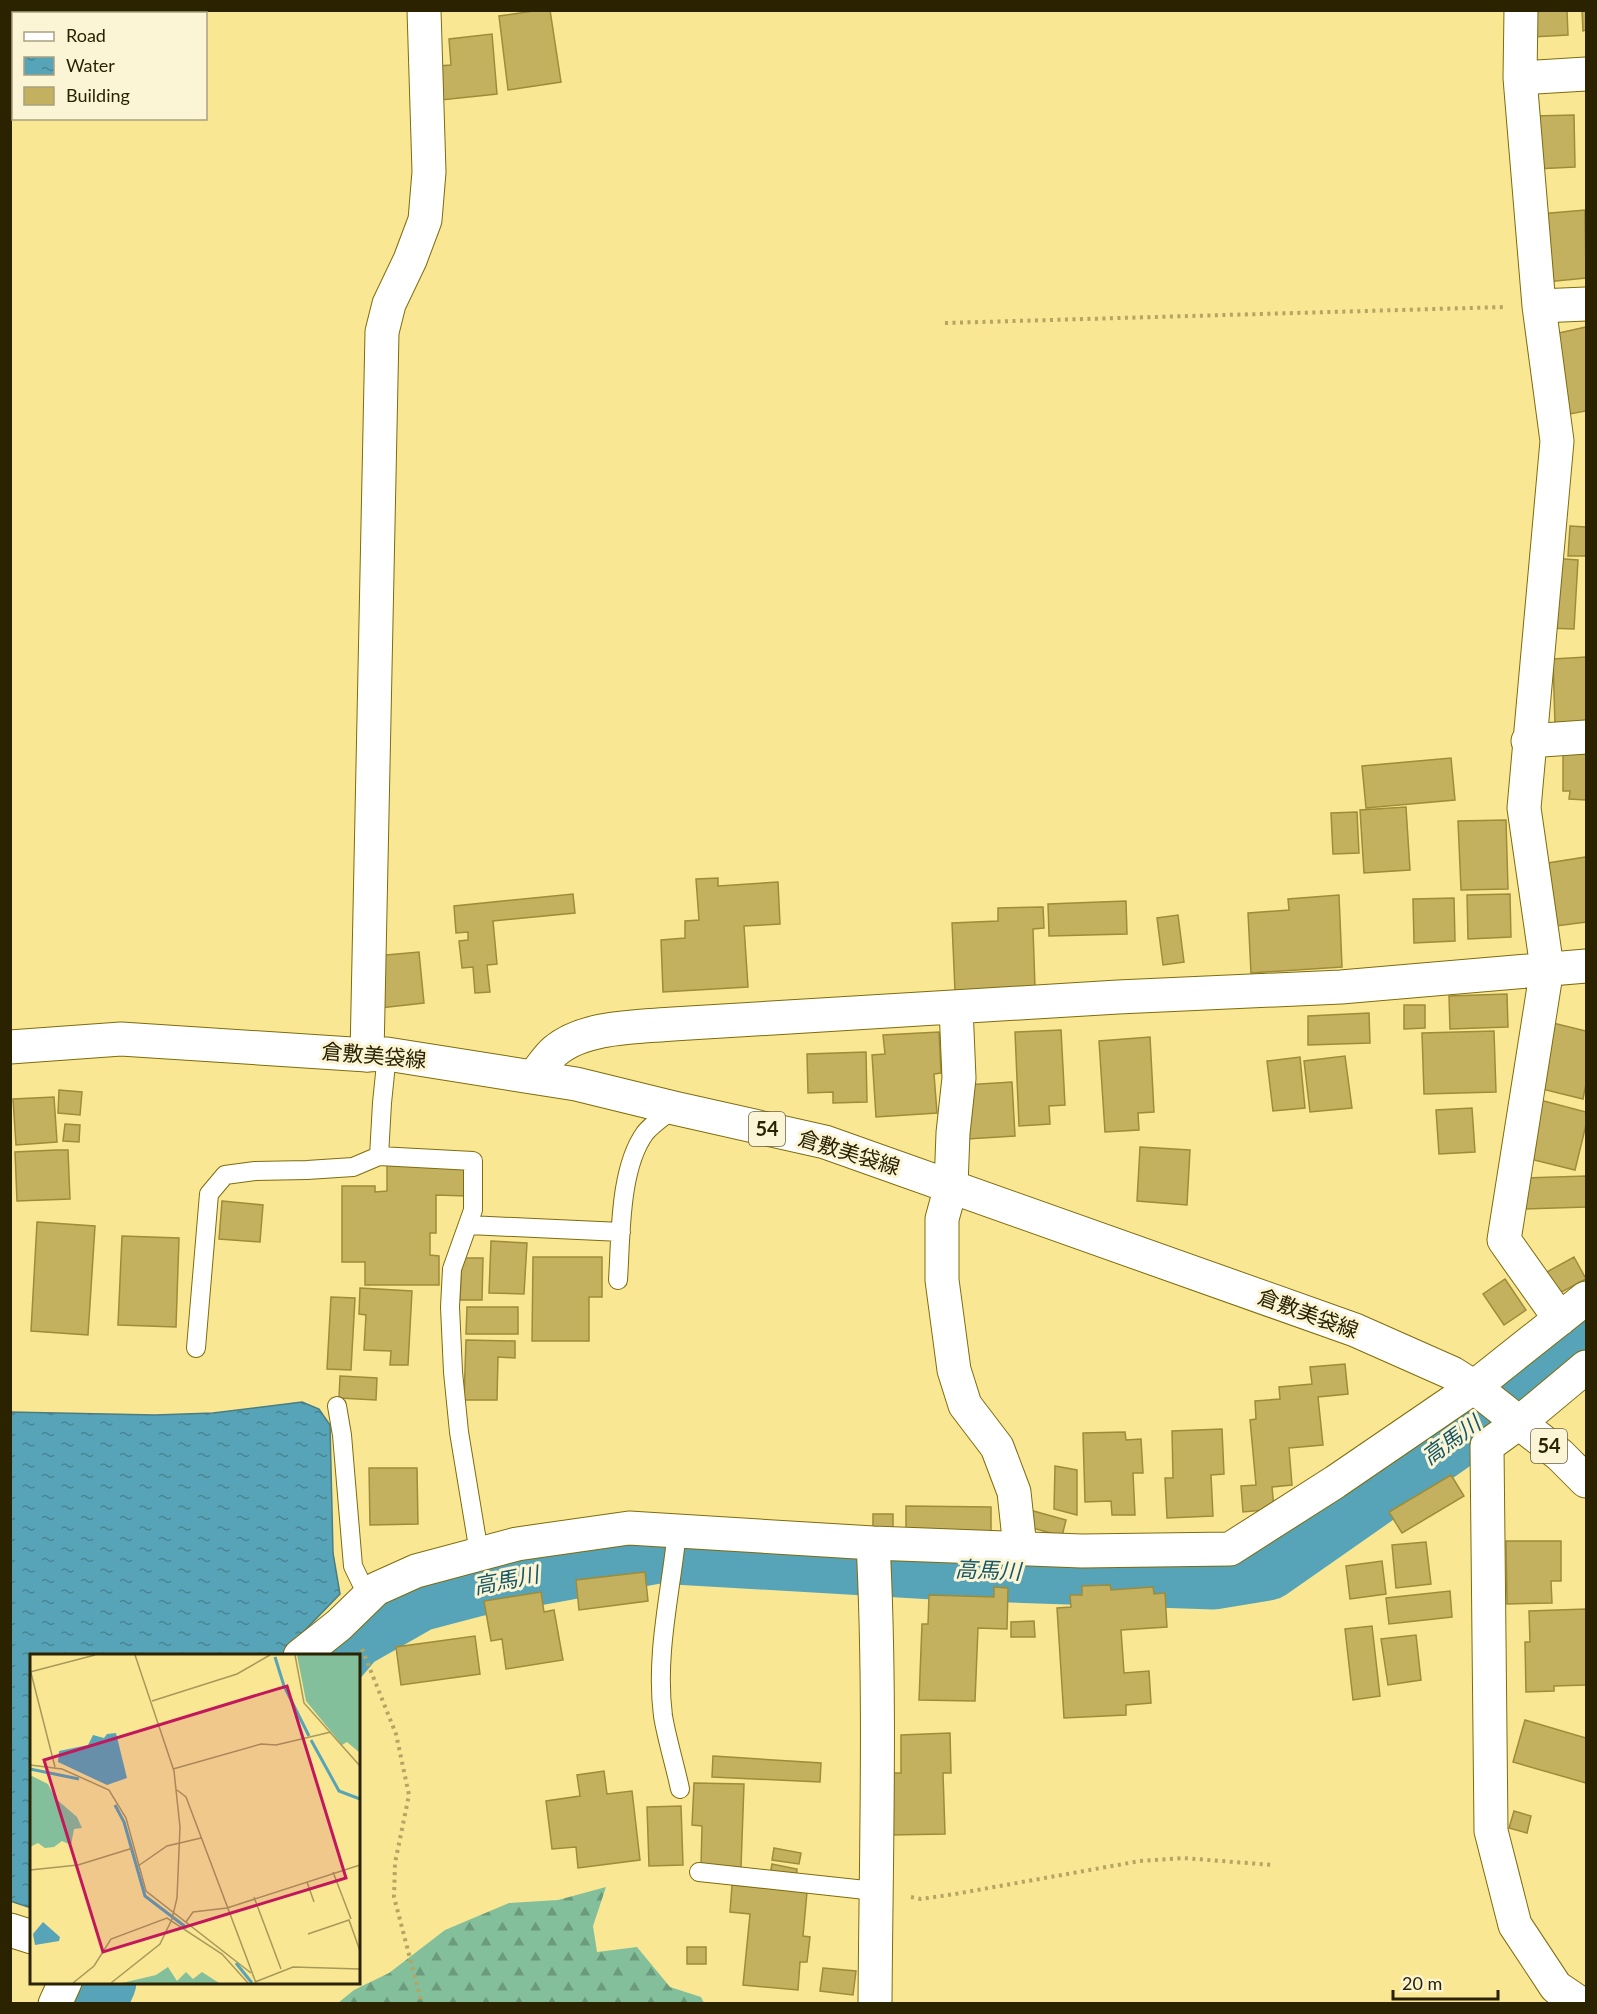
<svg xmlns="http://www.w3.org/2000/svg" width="1597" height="2014" font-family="Lato,'Noto Sans JP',sans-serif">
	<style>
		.forest { fill: url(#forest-firs) }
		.water { fill: url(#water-ripples); stroke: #4a7d81; stroke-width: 1.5 }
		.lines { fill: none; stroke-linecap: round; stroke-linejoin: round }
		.stream { stroke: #4a7d81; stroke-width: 10 }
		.river { stroke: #57a4b8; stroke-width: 63 }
		.building { fill: #c4b15f; stroke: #9e8c38; stroke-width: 1.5 }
		.service-casing { stroke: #7e6c0c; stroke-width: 20 }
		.minor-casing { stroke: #7e6c0c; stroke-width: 35 }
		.primary-casing { stroke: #7e6c0c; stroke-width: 35 }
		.path { stroke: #b4a562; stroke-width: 4; stroke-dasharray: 3 4.5; stroke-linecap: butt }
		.service { stroke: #fff; stroke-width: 18 }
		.minor { stroke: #fff; stroke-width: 33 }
		.primary { stroke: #fff; stroke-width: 33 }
		.labels { text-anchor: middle; stroke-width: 6; stroke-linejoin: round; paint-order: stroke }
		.shield { fill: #fcf5d5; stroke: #6a6240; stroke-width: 1.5 }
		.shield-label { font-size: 20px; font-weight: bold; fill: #2b2300 }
		.street-label { font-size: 21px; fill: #2b2300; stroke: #fcf5d5 }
		.water-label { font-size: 22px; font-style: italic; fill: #175766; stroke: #fcf5d5 }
		.inset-river { fill: none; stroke: #57a4b8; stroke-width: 3 }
		.inset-road { fill: none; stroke: #a79959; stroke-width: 1.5 }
		.view { fill: #c2185b; fill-opacity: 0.15; stroke: #c2185b; stroke-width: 3 }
		.inset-edge { fill: none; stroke: #2b2300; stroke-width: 3 }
	</style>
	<defs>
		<pattern id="forest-firs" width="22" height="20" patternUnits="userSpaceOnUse" patternTransform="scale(1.5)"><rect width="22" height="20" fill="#83bf9b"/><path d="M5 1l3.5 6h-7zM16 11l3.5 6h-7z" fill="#6b9b7c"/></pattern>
		<pattern id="water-ripples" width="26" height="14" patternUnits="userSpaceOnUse" patternTransform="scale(1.5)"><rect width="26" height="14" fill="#57a4b8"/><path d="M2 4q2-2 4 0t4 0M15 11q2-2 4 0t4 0" fill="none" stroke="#488593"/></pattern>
	</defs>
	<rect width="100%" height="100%" fill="#fae794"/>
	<path class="forest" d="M606 1887 593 1926 597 1952 637 1947 670 1987 701 1997 704 2003H338L354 1990 389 1973 445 1930 509 1903 558 1900Z"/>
	<path class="water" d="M302 1402 319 1409 330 1425 333 1553 340 1594 281 1655 32 1656 31 1908 10 1901V1412L155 1415 213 1413Z"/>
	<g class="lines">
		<path class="stream" d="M71 14 89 10
			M10 21H14"/>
		<path class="river" d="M338 1656 354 1637 419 1600 476 1585 658 1552 951 1569 1214 1578 1268 1569 1461 1434 1586 1337
			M95 2004 105 1982"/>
	</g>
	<path class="building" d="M540 10H550L561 82 508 90 499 16Z
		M1531 10H1567L1568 35 1532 37Z
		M1582 10H1586V30L1583 31Z
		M492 34 497 94 441 100 438 66 451 65 449 39Z
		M1574 115 1575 167 1535 169 1533 116Z
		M1585 210 1586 278 1546 282 1539 214Z
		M1586 327V411L1570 414 1554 334Z
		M1570 526 1586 527V556H1568Z
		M1551 558 1578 560 1574 629 1547 628Z
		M1586 657V724L1555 725 1553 659Z
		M1563 744H1586V800L1569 799 1570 791H1563Z
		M1451 758 1455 800 1366 808 1362 766Z
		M1406 807 1410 870 1364 873 1360 810Z
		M1357 812 1359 853 1333 854 1331 813Z
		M1506 820 1508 889 1461 890 1458 821Z
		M1586 857V922L1556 926 1548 863Z
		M718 878V886L778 882 780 924 744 926 748 987 663 992 661 940 685 938V921L699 920 696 879Z
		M573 894 575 913 493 921 497 964 487 965 490 992 475 993 473 967 462 968 459 941 468 940V932L456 933 454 906Z
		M1510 894 1511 937 1468 939 1467 895Z
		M1339 895 1342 967 1251 973 1248 913 1289 910 1288 899Z
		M1454 898 1455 941 1414 943 1413 899Z
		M1126 901 1127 934 1049 936 1048 904Z
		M1043 907 1044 928 1033 929 1035 988 955 991 952 923 998 921V908Z
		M1178 915 1184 962 1163 965 1157 918Z
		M419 952 424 1003 380 1008 375 956Z
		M1507 994 1508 1027 1450 1029 1449 996Z
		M1404 1005H1425V1028L1404 1029Z
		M1369 1013 1370 1043 1308 1045V1016Z
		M1553 1023 1586 1031V1084L1583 1099 1538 1088Z
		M1061 1030 1065 1105 1049 1106 1050 1124 1019 1126 1015 1032Z
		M1494 1031 1496 1092 1424 1094 1422 1033Z
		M939 1032 941 1073 934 1074 937 1113 876 1117 872 1055 885 1054 883 1035Z
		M1150 1037 1154 1112 1138 1113 1139 1130 1105 1132 1099 1041Z
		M866 1052 867 1102 833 1103V1092L808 1093 807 1054Z
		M1345 1056 1352 1108 1310 1112 1304 1061Z
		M1300 1057 1305 1108 1273 1111 1267 1061Z
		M1012 1082 1015 1136 967 1139 964 1085Z
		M59 1090 82 1092 80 1115 58 1113Z
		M54 1097 57 1142 16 1145 13 1099Z
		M1540 1100 1586 1112V1125L1575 1170 1526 1158Z
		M1472 1108 1475 1152 1439 1154 1436 1110Z
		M65 1124 80 1125 79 1142 63 1141Z
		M1140 1147 1190 1150 1187 1205 1137 1201Z
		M56 1150H68L70 1199 17 1201 15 1152Z
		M387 1165H466L467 1196 436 1195V1233H430V1255L439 1256V1285H365V1262H342V1186H375V1192L387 1191Z
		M1586 1176V1207L1522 1209V1178Z
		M222 1201 263 1205 260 1242 219 1239Z
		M37 1222 95 1226 88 1335 31 1331Z
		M122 1236 179 1238 176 1327 118 1325Z
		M491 1241 527 1243 524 1294 489 1293Z
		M533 1257H602V1297H589V1341H532Z
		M1574 1257 1586 1279 1556 1295 1545 1273Z
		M462 1258H483L482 1300H460Z
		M1505 1279 1526 1310 1504 1325 1483 1294Z
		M360 1288 412 1291 408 1365H390L391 1351 364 1350 366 1315 359 1314Z
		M331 1297 355 1298 351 1370 327 1369Z
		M467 1307H518V1334H466Z
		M466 1340 515 1341V1358L498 1357 497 1400H464Z
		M1345 1364 1348 1394 1318 1397 1323 1445 1289 1448 1292 1485 1272 1487 1274 1509 1243 1512 1241 1486 1256 1485 1250 1420 1256 1419 1255 1401 1280 1399 1279 1387 1312 1384 1310 1367Z
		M340 1376 377 1378 376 1400 339 1398Z
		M1222 1429 1224 1474 1211 1475 1213 1516 1167 1518 1165 1478H1173L1172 1431Z
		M1125 1432 1126 1440 1141 1439 1143 1473H1133L1135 1515H1112L1111 1501 1085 1502 1083 1433Z
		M1055 1466 1077 1470V1515L1054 1509Z
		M369 1468H417L418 1524 370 1525Z
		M1451 1475 1464 1496 1402 1533 1389 1512Z
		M906 1506 991 1507V1532L906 1531Z
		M1030 1510 1066 1520 1062 1536 1025 1526Z
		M873 1514H893V1530H873Z
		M1506 1541H1561V1581H1551L1552 1603 1507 1604Z
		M1426 1542 1431 1584 1396 1588 1392 1545Z
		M1382 1561 1386 1594 1350 1599 1346 1566Z
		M645 1572 648 1601 579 1610 576 1580Z
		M1110 1585 1111 1590 1153 1587 1154 1594 1165 1593 1167 1627 1121 1630 1124 1673 1149 1671 1151 1703 1126 1705V1715L1064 1718 1057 1608 1071 1607 1070 1595H1082V1586Z
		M994 1587 1008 1588 1007 1629 978 1628 975 1701 919 1700 922 1624H928L929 1595 994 1597Z
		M1450 1591 1452 1617 1389 1624 1386 1598Z
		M541 1592 544 1612 554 1610 563 1660 506 1669 502 1639 491 1641 484 1601Z
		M1586 1609V1685L1554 1686V1691L1526 1692 1525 1642H1530L1529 1611Z
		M1034 1621 1035 1637H1011V1622Z
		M1372 1626 1380 1696 1353 1700 1345 1629Z
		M1416 1635 1421 1680 1388 1685 1381 1639Z
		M475 1636 480 1674 401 1685 396 1647Z
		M1525 1720 1586 1738V1783L1513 1762Z
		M950 1733 951 1773H943L945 1834 890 1835 889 1773H901V1735Z
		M713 1756 821 1763 820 1782 712 1777Z
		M604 1771 607 1794 632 1791 640 1860 578 1868 576 1847 552 1849 546 1801 580 1796 577 1775Z
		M694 1783 744 1784 741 1868 701 1867 702 1826 692 1825Z
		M681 1806 683 1865 649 1866 647 1807Z
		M1514 1811 1531 1816 1527 1833 1509 1828Z
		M774 1848 801 1853 799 1864 772 1860Z
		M772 1864 797 1869 796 1880 770 1875Z
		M732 1885 807 1892 803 1936 810 1937 807 1962H800L798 1990 743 1985 750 1914 730 1912Z
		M687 1947H706V1964H687Z
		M823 1968 856 1971 853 1995 820 1991Z"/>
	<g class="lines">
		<defs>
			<path id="service" d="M379 1156 473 1161V1210L452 1269 450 1307 453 1372 459 1432 479 1553
				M469 1225 621 1232
				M618 1280C621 1236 619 1169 645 1133 652 1124 665 1116 674 1108
				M196 1348 209 1194 225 1175 255 1171 307 1170 353 1167 379 1156 382 1103 387 1054
				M337 1406 342 1435 353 1566 368 1597
				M677 1531C671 1592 655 1654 663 1716 667 1740 675 1765 680 1789
				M699 1872 875 1891"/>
			<path id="minor" d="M1521 10 1520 78 1539 306 1557 441 1524 808 1547 968 1504 1240 1560 1319
				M1520 78 1586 74
				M1539 306 1586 304
				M1528 741 1586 737
				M956 1007 959 1078 953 1133 951 1186 942 1219V1280L954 1370 965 1405 997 1447 1014 1492 1020 1548
				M367 1055 382 332 389 304 410 260 425 220 429 172 424 10
				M534 1076C541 1068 547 1058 555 1051 584 1026 637 1027 673 1024L1118 997 1341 987 1586 966
				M873 1543C881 1696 876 1850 875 2004
				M300 1656 339 1625 376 1589 416 1571 517 1544 629 1528 873 1543 1082 1551 1230 1549 1335 1482 1474 1387 1586 1298
				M10 1930 32 1937
				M55 2004 65 1982
				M1581 2004 1556 1987 1515 1925 1491 1831 1487 1446 1520 1422 1586 1367"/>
			<path id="primary" d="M10 1047 121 1039 367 1055 387 1054 576 1084 674 1108 825 1142 1355 1330 1452 1373 1474 1387 1560 1455 1586 1481"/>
		</defs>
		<use href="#service" class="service-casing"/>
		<use href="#minor" class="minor-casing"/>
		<use href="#primary" class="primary-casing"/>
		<path class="path" d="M945 323 1505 307
			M362 1649 396 1734 409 1795 395 1863 394 1897 422 2004
			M911 1897 921 1899 955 1894 1140 1861 1183 1858 1273 1865"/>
		<use href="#service" class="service"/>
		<use href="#minor" class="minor"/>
		<use href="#primary" class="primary"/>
	</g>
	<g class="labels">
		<g class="shield">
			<rect x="749" y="1112" width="36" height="34" rx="4.5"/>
			<rect x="1531" y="1429" width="36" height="34" rx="4.5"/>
		</g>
		<g class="shield-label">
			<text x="767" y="1136">54</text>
			<text x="1549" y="1453">54</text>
		</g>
		<g class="street-label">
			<text transform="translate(374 1056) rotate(5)" y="7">倉敷美袋線</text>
			<text transform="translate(849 1153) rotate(17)" y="7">倉敷美袋線</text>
			<text transform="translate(1308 1314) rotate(20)" y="7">倉敷美袋線</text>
		</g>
		<g class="water-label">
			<text transform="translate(1451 1440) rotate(-36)" y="8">高馬川</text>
			<text transform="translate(988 1570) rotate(2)" y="8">高馬川</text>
			<text transform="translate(506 1580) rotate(-11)" y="8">高馬川</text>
		</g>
	</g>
	<g transform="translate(30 1654)">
		<rect width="330" height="330" fill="#fae794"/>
		<path d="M267 1H330V99L317 88 312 91 276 47ZM0 121 18 130 25 144 47 163 52 174 44 175 41 191 32 187 24 193 15 194 8 189 0 193ZM138 313 147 327 156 318 163 325 172 318 189 329H92L126 321Z" fill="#83bf9b"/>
		<path d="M86 79 97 124 77 131 28 108 29 97 58 91 63 81 74 84 77 80ZM13 268 30 283 29 287 5 291 3 280Z" fill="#57a4b8"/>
		<path class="inset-river" d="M245 3 254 32 279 82M281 86 309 137 330 145M0 115 49 125M85 151 94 168 115 242 157 274M206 309 222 329"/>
		<path class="inset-road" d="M265 1 274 49 330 112M0 15 25 113M0 18 65 1M122 47 207 20 240 1M0 111 32 115 79 136 96 164 116 237 221 319M143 115 231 90 246 91 301 78M147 136 156 143 226 329M108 212 137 192 171 184M0 216 48 211 103 194M303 218 321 265M277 228 284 248M224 243 251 315M156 268 163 258 197 254 330 211M278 280 319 266 330 297M225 328 263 313 330 315M43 329 64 312 81 285 137 264 192 300 218 329M81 329 130 290 142 265 147 244 150 173 144 117 105 1"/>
		<path class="view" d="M257 32 316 224 73 298 14 106Z"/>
		<rect width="330" height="330" class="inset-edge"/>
	</g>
	<rect width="1597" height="2014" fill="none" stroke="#2b2300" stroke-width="24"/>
	<rect x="12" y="12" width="195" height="108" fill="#fcf5d5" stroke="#a8a180" stroke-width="1.5"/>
	<rect x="24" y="32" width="30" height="9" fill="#ffffff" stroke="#a8a180" stroke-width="1.5"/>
	<text x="66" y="42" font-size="18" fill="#2b2300">Road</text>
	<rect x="24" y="57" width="30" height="18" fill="url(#water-ripples)" stroke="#a8a180" stroke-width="1.5"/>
	<text x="66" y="72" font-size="18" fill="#2b2300">Water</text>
	<rect x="24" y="87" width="30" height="18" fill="#c4b15f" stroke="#a8a180" stroke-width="1.5"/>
	<text x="66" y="102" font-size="18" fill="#2b2300">Building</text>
	<path d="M1393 1990v9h105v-9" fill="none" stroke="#2b2300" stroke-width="3"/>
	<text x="1402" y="1990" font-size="18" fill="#2b2300" stroke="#fcf5d5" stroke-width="4.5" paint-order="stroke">20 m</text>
</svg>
